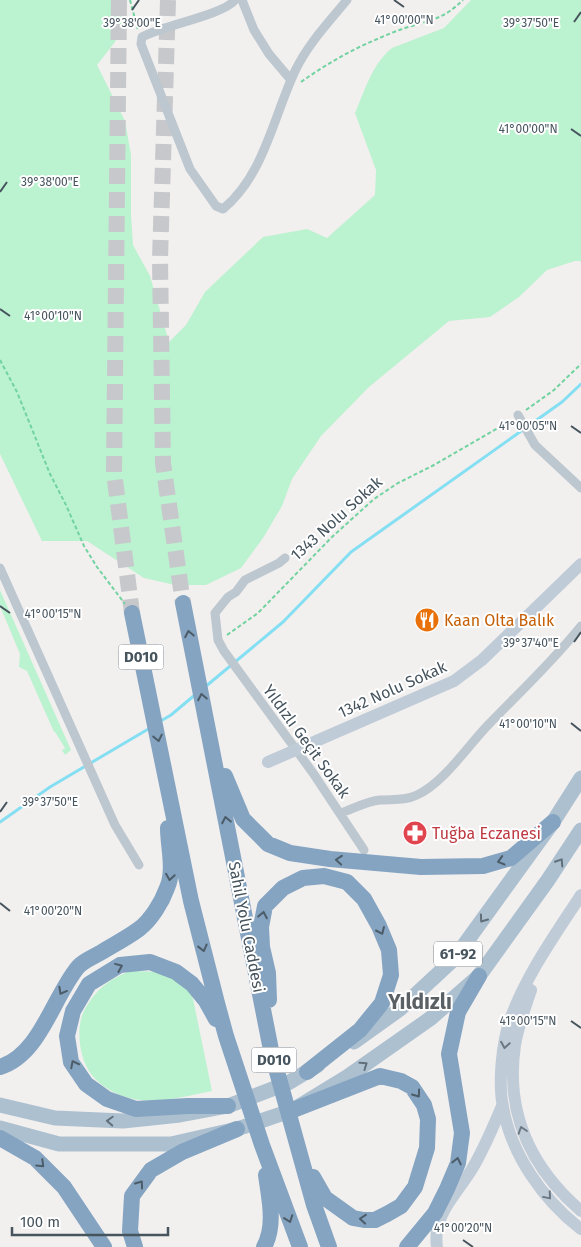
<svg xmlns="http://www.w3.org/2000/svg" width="581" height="1247" font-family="'Fira Sans',sans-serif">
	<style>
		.green { fill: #bbf2cf }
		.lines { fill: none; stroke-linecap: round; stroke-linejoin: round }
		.stream { stroke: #85dff2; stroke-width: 3 }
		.highway-tunnel { stroke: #c7c8cb; stroke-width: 16; stroke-dasharray: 16 8; stroke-linecap: butt }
		.path { stroke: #71d39f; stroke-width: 2; stroke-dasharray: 4 2.5; stroke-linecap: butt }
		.street { stroke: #bcc7cf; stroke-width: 9 }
		.secondary { stroke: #bfcbd7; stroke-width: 12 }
		.primary { stroke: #adc0d0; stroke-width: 15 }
		.highway { stroke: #84a4c1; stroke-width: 16 }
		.oneway { stroke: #4c5c68 }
		.oneway2 { stroke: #606f7a }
		.oneway3 { stroke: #6a7882 }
		.ticks { fill: none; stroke: #46545e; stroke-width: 2 }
		.labels { text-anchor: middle; stroke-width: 4; stroke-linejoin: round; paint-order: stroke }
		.shield { fill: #fff; stroke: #7e878e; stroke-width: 1 }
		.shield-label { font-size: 15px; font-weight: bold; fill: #46545e }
		.street-label { font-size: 16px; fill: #46545e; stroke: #fff }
		.food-label { font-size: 16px; fill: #c56008; stroke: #fff; text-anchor: start }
		.health-label { font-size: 16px; fill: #be3a42; stroke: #fff; text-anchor: start }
		.district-label { font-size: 21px; font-weight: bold; fill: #5b6065; stroke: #fff }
		.ticks-label { font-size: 12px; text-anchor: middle; fill: #46545e; stroke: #fff; stroke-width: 4; stroke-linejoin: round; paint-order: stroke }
	</style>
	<rect width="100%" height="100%" fill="#f2efef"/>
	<path class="green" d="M0 0H119L122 22 115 42 97 65 125 121 131 155V215L133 245 150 276 169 342 186 325 205 292 263 237 307 229 327 238 375 195 376 170 355 113C365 90 372 64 392 48L444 28 471 0H581V261H575L547 270 519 297 490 317 449 321 369 387 321 436 292 479 282 506 263 538 241 568 206 585H175L144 578 87 541H42L0 454Z
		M0 590 71 750 65 755 62 750 65 748 55 732H54L27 671 19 667 20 654 0 606Z
		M130 971 165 972 192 994 212 1091C185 1096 156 1105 129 1098 116 1095 99 1085 91 1074 79 1058 75 1026 85 1009 97 988 109 980 130 971Z"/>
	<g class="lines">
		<path class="stream" d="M205 687 283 622 351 552 562 402 581 384
			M159 722 171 715 196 694
			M0 822 50 787 150 728"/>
		<path class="highway-tunnel" d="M119 0 114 472 132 613
			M168 0 160 259 163 463 183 603"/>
		<path class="path" d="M130 0 138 30
			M301 82C322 67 344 54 368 43 382 37 397 30 412 26 435 19 444 18 463 0
			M0 360 17 392 50 474 66 505 84 546 97 567 125 604
			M526 410 554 390 581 364
			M227 635 258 613 332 537 374 499 398 483 434 465 510 421"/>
		<path class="street" d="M235 0C223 15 164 25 142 37L141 44 190 169 216 206 223 209C264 175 273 118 295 71 308 44 328 23 347 0
			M242 0 254 30 269 54 291 80
			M518 415 535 445 581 488
			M285 558 279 563 245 580 236 592 228 597 215 613 218 640 224 651 313 773 364 850
			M0 568 115 825 139 865
			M341 813C353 809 367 801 380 800 393 799 405 801 417 795 444 783 469 744 490 723 521 691 553 661 581 626"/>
		<path class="secondary" d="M268 762 454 681 482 660 581 564
			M581 895C555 935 526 975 510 1020 502 1043 498 1083 503 1107 511 1154 543 1200 581 1229
			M531 990C525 1008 518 1027 515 1045 505 1113 530 1167 581 1211
			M437 1247C432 1215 457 1194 472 1169 484 1149 493 1127 502 1106"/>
		<path class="primary" d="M354 1042 400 1009 454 959 553 822 581 778
			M0 1105 55 1118 123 1121 180 1115 228 1106 288 1083 318 1065
			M0 1128 59 1144H171L237 1129 293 1110 347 1077 431 1018 479 976 548 880 581 830"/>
		<path class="highway" d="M183 603 271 1050 314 1205 329 1247
			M132 613 191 901 217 1003 226 1036 262 1145 300 1247
			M225 776 243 819 268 844 290 853 330 859 421 867 483 866 511 858 553 822
			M269 1000 268 973 262 947 261 927 265 906 283 888 303 878 324 876 347 882 364 899 379 926 389 950 391 975 382 1003 360 1030 307 1072
			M216 1019 206 1001 192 984 176 972 150 962 120 965 89 984 73 1011 67 1036 71 1062 86 1084 107 1099 136 1109 188 1106H228
			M0 1067C40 1055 53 997 78 967 83 961 93 957 100 953 113 945 127 938 139 929 151 920 162 902 167 888 175 870 168 847 168 828
			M293 1110 380 1076 401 1081 412 1087 424 1105 428 1119 427 1148 415 1187 401 1206 387 1214 375 1220H364L353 1218 325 1198 313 1177
			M0 1138 35 1158 64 1187 104 1247
			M135 1247 130 1231 132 1196 151 1170 182 1152 237 1129
			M264 1247C276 1225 269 1198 266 1175
			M407 1247 435 1213 447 1189 458 1163 462 1133 449 1054 458 1012 479 976"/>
	</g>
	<defs><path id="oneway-chevron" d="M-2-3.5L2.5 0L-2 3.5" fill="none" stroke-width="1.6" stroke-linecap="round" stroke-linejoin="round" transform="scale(1.25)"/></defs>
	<g class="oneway">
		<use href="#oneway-chevron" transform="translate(189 634) rotate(-101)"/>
		<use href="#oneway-chevron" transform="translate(202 697) rotate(-101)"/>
		<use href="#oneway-chevron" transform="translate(158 738) rotate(78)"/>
		<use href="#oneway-chevron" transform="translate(226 820) rotate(-101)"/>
		<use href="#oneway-chevron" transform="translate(339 860) rotate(-175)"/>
		<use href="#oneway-chevron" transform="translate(501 861) rotate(164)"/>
		<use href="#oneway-chevron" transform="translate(170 877) rotate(99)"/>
		<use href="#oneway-chevron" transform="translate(263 915) rotate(-79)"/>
		<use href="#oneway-chevron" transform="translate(381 931) rotate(66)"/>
		<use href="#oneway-chevron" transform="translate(203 948) rotate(76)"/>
		<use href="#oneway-chevron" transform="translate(119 967) rotate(-22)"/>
		<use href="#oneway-chevron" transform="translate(62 991) rotate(119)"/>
		<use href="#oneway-chevron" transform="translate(74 1064) rotate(-117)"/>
		<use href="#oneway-chevron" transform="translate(417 1094) rotate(54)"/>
		<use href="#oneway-chevron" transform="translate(457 1161) rotate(-77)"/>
		<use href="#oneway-chevron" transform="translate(41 1164) rotate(44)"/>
		<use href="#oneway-chevron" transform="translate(140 1184) rotate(-54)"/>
		<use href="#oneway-chevron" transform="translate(289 1219) rotate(70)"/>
		<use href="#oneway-chevron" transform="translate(363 1219) rotate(-175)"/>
	</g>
	<g class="oneway2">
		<use href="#oneway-chevron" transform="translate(560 862) rotate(-57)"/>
		<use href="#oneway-chevron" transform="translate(483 919) rotate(126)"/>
		<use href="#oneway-chevron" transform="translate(364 1065) rotate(-35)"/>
		<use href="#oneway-chevron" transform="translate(110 1121) rotate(-177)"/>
	</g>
	<g class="oneway3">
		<use href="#oneway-chevron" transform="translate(505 1045) rotate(99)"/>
		<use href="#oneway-chevron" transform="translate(522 1130) rotate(-108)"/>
		<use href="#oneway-chevron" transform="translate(548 1196) rotate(50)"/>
	</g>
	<path class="ticks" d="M394 0 404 7M132 10 139 0M574 22 581 12M571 129 581 136M0 192 7 182M0 309 10 316M571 426 581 433M0 606 10 613M574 642 581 632M571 723 581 731M0 812 7 802M0 903 10 911M571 1021 581 1028M463 1240 473 1247"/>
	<defs>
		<symbol id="restaurant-disc" viewBox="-11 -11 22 22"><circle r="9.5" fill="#e8710a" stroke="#fff"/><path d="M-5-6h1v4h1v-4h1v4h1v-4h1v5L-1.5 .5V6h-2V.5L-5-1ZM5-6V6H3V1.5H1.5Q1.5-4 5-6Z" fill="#fff"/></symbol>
		<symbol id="pharmacy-disc" viewBox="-11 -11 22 22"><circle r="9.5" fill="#e0444e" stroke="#fff"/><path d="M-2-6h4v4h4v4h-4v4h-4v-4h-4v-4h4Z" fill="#fff"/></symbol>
	</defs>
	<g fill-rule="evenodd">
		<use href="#restaurant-disc" x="413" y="606" width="28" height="28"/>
		<use href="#pharmacy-disc" x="401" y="819" width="28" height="28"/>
	</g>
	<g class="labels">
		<g class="shield">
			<rect x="118.5" y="644.5" width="45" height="25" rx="4"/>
			<rect x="434" y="941.5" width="48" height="25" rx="4"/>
			<rect x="251.5" y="1047.5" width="45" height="25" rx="4"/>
		</g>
		<g class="shield-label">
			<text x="141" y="662">D010</text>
			<text x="458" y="959">61-92</text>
			<text x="274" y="1065">D010</text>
		</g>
		<g class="street-label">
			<text transform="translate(336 518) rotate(-42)" y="6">1343 Nolu Sokak</text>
			<text transform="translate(392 689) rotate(-24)" y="6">1342 Nolu Sokak</text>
			<text transform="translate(307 741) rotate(54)" y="6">Yıldızlı Geçit Sokak</text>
			<text transform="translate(247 927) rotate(79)" y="6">Sahil Yolu Caddesi</text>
		</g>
		<g class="food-label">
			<text x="444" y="626">Kaan Olta Balık</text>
		</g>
		<g class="health-label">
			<text x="432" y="839">Tuğba Eczanesi</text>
		</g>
		<g class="district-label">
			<text x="420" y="1009">Yıldızlı</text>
		</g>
	</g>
	<g class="ticks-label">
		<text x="404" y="24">41°00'00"N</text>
		<text x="531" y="27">39°37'50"E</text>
		<text x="132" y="27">39°38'00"E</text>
		<text x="528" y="133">41°00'00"N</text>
		<text x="50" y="186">39°38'00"E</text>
		<text x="53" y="320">41°00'10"N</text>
		<text x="528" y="430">41°00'05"N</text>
		<text x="53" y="618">41°00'15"N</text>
		<text x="531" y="647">39°37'40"E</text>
		<text x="528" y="728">41°00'10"N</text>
		<text x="50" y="806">39°37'50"E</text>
		<text x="53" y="915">41°00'20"N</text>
		<text x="528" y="1025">41°00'15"N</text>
		<text x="463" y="1232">41°00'20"N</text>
	</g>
	<path d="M12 1227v8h156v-8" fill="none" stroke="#46545e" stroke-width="2.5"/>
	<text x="20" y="1227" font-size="15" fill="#46545e" stroke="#ffffff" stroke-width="4" paint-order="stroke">100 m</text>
</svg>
